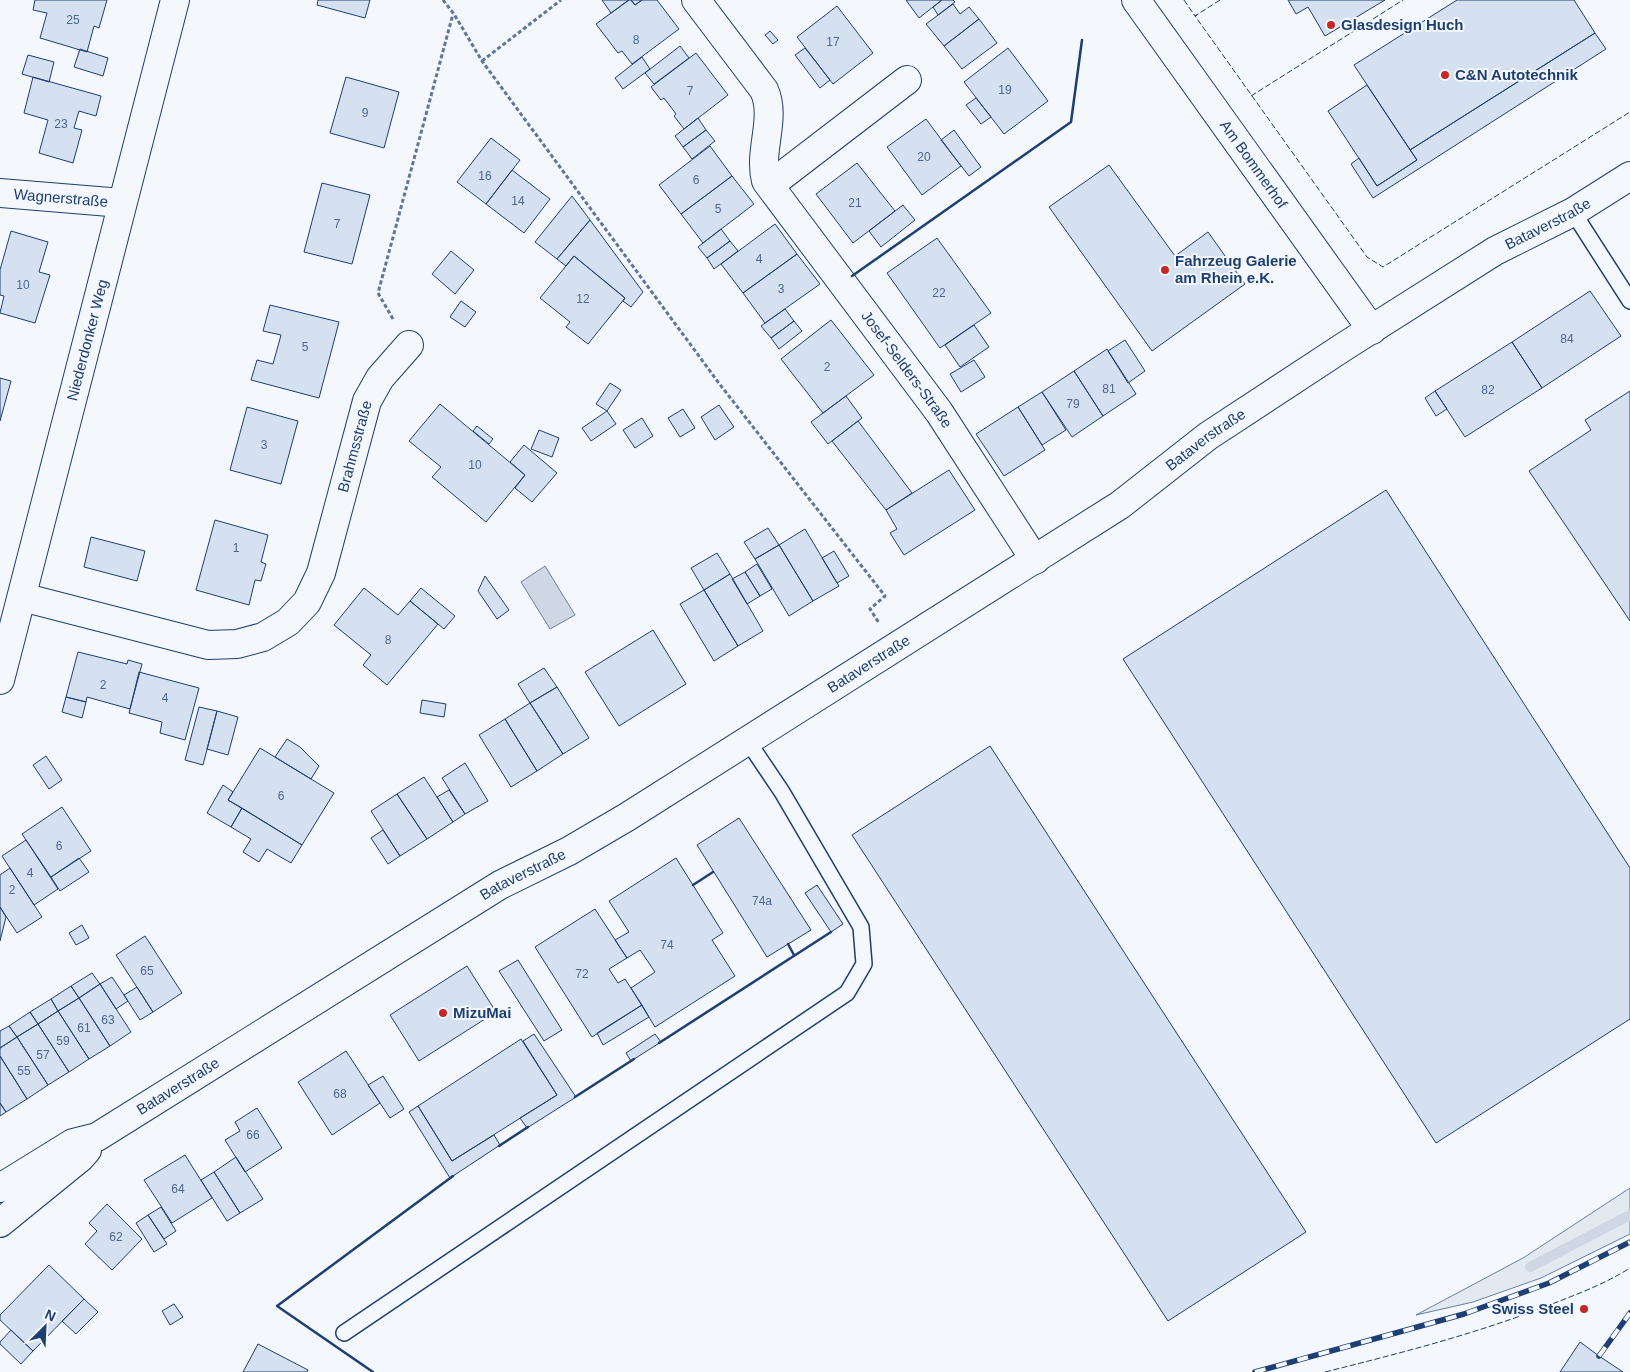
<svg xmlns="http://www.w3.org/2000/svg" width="1630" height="1372" font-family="Arial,sans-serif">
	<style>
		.green { fill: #e3e9f0; stroke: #687fa3 }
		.water { fill: #cfd7e4; stroke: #687fa3 }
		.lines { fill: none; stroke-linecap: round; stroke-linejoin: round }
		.stream { stroke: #cfd7e4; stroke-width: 10 }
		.building { fill: #d5e0f0; stroke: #1d3f73 }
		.lane-casing { stroke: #1d3f73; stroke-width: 18 }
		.street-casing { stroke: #1d3f73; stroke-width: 30 }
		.secondary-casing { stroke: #1d3f73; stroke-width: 30 }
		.path { stroke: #5e769c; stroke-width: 3; stroke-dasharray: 4 2.5; stroke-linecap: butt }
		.lane { stroke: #f4f7fb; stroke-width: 15 }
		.street { stroke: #f4f7fb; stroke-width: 28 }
		.secondary { stroke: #f4f7fb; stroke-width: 28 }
		.rail-casing { stroke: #1d3f73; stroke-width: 5.5 }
		.rail { stroke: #f4f7fb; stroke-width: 4; stroke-dasharray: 11; stroke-linecap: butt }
		.fence { stroke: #1d3f73; stroke-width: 1; stroke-dasharray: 6 2.5; stroke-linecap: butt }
		.wall { stroke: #1d3f73; stroke-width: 2.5 }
		.poi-dot { fill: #c62828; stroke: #f4f7fb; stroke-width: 2 }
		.labels { text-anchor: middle; stroke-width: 4; stroke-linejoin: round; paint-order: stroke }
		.number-label { font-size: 12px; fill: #4b6792 }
		.poi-label { font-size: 15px; font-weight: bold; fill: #1d3f73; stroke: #f4f7fb; text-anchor: start }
		.street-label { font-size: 15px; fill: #1d3f73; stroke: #f4f7fb }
	</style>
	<rect width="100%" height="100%" fill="#f4f7fb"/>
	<path class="green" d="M1630 1188V1234L1541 1278 1473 1302 1416 1315 1523 1258Z"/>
	<path class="water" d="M545 566 575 615 550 629 521 582Z"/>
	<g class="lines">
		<path class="stream" d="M1530 1267 1630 1215"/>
	</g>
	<path class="building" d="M35 0H107L99 28 94 26 87 52 40 38 47 13 33 10Z
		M318 0H370L365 18 317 5Z
		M602 0H629L611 13Z
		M629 0H631L635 5 642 0H657L679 29 632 64 622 51 618 53 596 24Z
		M631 0H642L635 5Z
		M906 0H942L919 18Z
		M942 0H953L955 2 938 15 933 7Z
		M1288 0H1385L1325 36 1308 7 1296 14Z
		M1457 0H1574L1595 33 1410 150 1354 65Z
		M953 4 960 14 969 7 979 19 944 46 926 24Z
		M837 6 873 53 833 84 797 37Z
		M979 19 997 43 962 69 944 46Z
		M770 31 778 40 773 44 765 35Z
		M1595 33 1606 49 1373 198 1351 164 1359 158 1377 186 1417 160 1410 150Z
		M680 46 689 58 654 84 645 73Z
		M805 48 830 80 820 88 795 55Z
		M1008 48 1048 101 1004 134 964 82Z
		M80 49 108 58 103 76 74 67Z
		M696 53 728 95 684 129 674 116 676 114 664 98 661 100 651 87Z
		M28 55 54 62 49 82 22 74Z
		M642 57 650 69 623 89 615 78Z
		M33 77 101 96 96 116 79 111 74 128 82 130 73 163 39 153 48 120 24 113Z
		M346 77 399 92 384 148 330 133Z
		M1367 85 1417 160 1377 186 1328 111Z
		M976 98 991 117 981 124 966 105Z
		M698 118 706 130 683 147 675 136Z
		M926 119 961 166 922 195 887 147Z
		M706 130 715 141 692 159 683 147Z
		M954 130 981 167 969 176 941 140Z
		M491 138 520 160 486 204 457 182Z
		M710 146 732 176 681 214 659 185Z
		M857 163 895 211 853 243 816 194Z
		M1109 165 1175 256 1208 232 1245 284 1152 351 1049 207Z
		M512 170 550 199 524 233 486 204Z
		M732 176 754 204 703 243 681 214Z
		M322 183 370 195 352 264 304 252Z
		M572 196 590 220 557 259 535 242Z
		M903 205 915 220 881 247 869 231Z
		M590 220 643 292 631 307 623 301 625 298 574 256 566 266 557 259Z
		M775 224 797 254 743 293 721 264Z
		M721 229 730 241 707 258 698 247Z
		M11 231 48 242 39 272 50 275 35 323 0 313 4 296 0 295V270Z
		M937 238 991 313 940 348 887 273Z
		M730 241 738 251 714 269 707 258Z
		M451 251 474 270 455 294 432 274Z
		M797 254 820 284 765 323 743 293Z
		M574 256 625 298 588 344 566 327 570 322 540 298Z
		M1590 291 1621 336 1542 388 1512 342Z
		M461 301 476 312 465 327 450 317Z
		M270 305 339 322 319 398 251 380 257 360 273 364 281 335 263 331Z
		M785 309 794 321 771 338 761 326Z
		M831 320 874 375 823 413 781 359Z
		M794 321 802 331 779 349 771 338Z
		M974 325 989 347 960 367 945 345Z
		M1125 340 1145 371 1128 383 1108 351Z
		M1512 342 1542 388 1465 437 1435 391Z
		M1107 349 1136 394 1103 416 1074 371Z
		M974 360 985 377 961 392 950 374Z
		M1074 371 1103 416 1072 437 1042 392Z
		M0 378 11 381 0 421Z
		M610 383 621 390 607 411 596 404Z
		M1435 391 1447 409 1436 416 1425 398Z
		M1630 391V621L1529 471 1591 430 1585 420Z
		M1042 392 1066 430 1042 445 1018 407Z
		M846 396 862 418 828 444 811 422Z
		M440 404 525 475 486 522 432 477 441 467 409 441Z
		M719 405 734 427 715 440 701 417Z
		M247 407 298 421 281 484 230 470Z
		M1018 407 1045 450 1004 476 976 434Z
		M683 409 695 428 680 437 668 418Z
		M607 411 616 424 591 441 582 428Z
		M642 418 653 436 635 448 623 430Z
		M858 421 912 493 886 510 832 441Z
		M477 426 493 439 489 444 473 431Z
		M539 430 559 438 552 457 531 449Z
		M524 445 557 473 532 502 515 488 525 475 510 462Z
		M949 470 975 510 904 555 890 533 897 529 886 510Z
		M1386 490 1630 868V1019L1436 1143 1123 659Z
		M215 520 268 535 261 562 266 564 261 581 255 580 249 605 196 590Z
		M768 528 779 545 755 559 744 542Z
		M805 529 839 586 813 601 779 545Z
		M91 537 145 551 137 581 84 567Z
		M779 545 813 601 789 616 755 559Z
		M834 551 849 576 837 583 822 558Z
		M717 553 730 574 704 590 691 568Z
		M757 564 772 589 760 596 745 572Z
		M745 572 760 596 747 604 732 579Z
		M730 574 763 631 738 646 704 590Z
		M485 576 509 610 497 619 478 591Z
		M364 588 398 615 410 601 438 624 387 685 363 665 371 655 334 625Z
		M421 588 455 616 444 629 410 601Z
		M704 590 738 646 714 661 680 604Z
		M653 630 686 684 619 726 585 672Z
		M78 652 127 664 128 660 142 664 130 709 87 697 86 702 66 697Z
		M544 668 557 687 530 703 518 684Z
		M139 672 199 688 185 740 160 733 162 722 129 713Z
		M557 687 589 738 563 754 530 703Z
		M66 697 86 702 82 718 62 712Z
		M422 700 446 704 444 717 420 713Z
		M530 703 563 754 537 771 505 719Z
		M199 707 217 711 203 765 185 760Z
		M217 711 238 717 228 755 207 749Z
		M505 719 537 771 511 787 479 735Z
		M287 739 300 747 319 766 311 779 275 757Z
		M990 746 1306 1232 1168 1321 852 835Z
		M260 748 334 793 302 845 228 800Z
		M46 756 62 780 49 789 33 765Z
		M465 763 488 801 465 814 442 778Z
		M424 777 453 822 427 839 397 794Z
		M223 785 233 792 228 800 242 808 231 827 207 813Z
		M449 790 465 814 453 822 437 797Z
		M397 794 427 839 400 856 371 811Z
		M62 807 91 851 51 877 22 834Z
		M242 808 302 845 291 863 267 849 259 862 243 852 251 839 231 827Z
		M739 818 811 930 767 957 697 845Z
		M383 830 400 856 388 864 371 838Z
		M26 840 58 889 34 905 2 856Z
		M79 858 89 872 60 891 51 877Z
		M676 858 723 933 712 940 735 976 655 1027 631 988 655 972 640 950 627 958 615 940 629 932 609 901Z
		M10 868 42 917 17 933 0 907V875Z
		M817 885 843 924 831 932 805 893Z
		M0 907 6 917 0 941Z
		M595 909 627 958 609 969 618 983 625 979 642 1005 592 1037 535 947Z
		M82 925 89 938 76 945 69 933Z
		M145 936 182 993 153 1012 116 955Z
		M518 960 562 1030 544 1041 499 971Z
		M467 966 496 1012 419 1061 390 1015Z
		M92 973 100 984 79 998 71 986Z
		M112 977 128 1001 116 1009 100 984Z
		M100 984 131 1032 110 1046 79 998Z
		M71 986 79 998 58 1011 51 999Z
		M137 987 153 1012 140 1020 124 995Z
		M79 998 110 1046 89 1059 58 1011Z
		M51 999 58 1011 38 1024 30 1012Z
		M642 1005 649 1017 603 1045 597 1033Z
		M58 1011 89 1059 69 1072 38 1024Z
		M30 1012 38 1024 17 1037 9 1026Z
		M38 1024 69 1072 48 1085 17 1037Z
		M9 1026 17 1037 0 1048V1031Z
		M534 1034 576 1097 527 1128 520 1118 557 1095 523 1041Z
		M655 1034 661 1042 631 1061 626 1053Z
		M17 1037 48 1085 27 1099 0 1056V1048Z
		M521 1039 557 1095 452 1161 418 1106Z
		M346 1051 380 1103 332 1135 298 1082Z
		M0 1056 27 1099 6 1112 0 1103Z
		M383 1076 404 1109 390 1118 368 1085Z
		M0 1103 6 1112 0 1116Z
		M418 1106 452 1161 494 1135 500 1145 450 1178 409 1112Z
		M257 1108 282 1148 245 1172 225 1140 240 1131 235 1122Z
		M185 1155 212 1198 172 1223 144 1180Z
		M236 1157 263 1199 240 1213 214 1172Z
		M214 1172 240 1213 227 1221 201 1180Z
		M107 1204 142 1239 112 1270 85 1244 97 1231 89 1223Z
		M161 1207 176 1231 164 1239 148 1215Z
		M148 1215 167 1244 154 1252 136 1223Z
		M49 1265 84 1299 33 1351 0 1320V1315Z
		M84 1299 98 1312 76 1334 62 1321Z
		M174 1304 183 1317 170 1325 162 1311Z
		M11 1330 33 1351 21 1364 0 1344V1342Z
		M1580 1342 1599 1356 1623 1372H1560Z
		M258 1344 308 1370 307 1372H243Z"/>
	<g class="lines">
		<defs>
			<path id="lane" d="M1573 212 1630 301
				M344 1333 847 993 864 964 861 927 782 792 747 740"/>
			<g id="street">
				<path id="s1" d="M696 0 764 90C777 118 758 151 766 181L939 412 1035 560"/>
				<path id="s2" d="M1136 0 1372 330"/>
				<path d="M770 185 907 80"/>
				<path id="s3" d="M0 193 122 203"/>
				<path id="s4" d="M22 597 208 645 237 644 263 637 288 622 307 602 321 573 367 401 380 378 409 345"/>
				<path id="s5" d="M0 680 175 0"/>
			</g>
			<g id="secondary">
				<path id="s6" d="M0 1188 73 1143 97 1137 500 885 569 851 627 817 1120 505 1208 436 1345 346 1495 251 1573 212 1630 176"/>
				<path d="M0 1223 80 1158 87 1150"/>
			</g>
		</defs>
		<use href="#lane" class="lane-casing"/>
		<use href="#street" class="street-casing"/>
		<use href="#secondary" class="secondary-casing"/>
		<path class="path" d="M443 0 454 14 482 61 718 382 885 596 870 609 879 623
			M482 61 561 0
			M393 319 378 293 453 14"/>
		<use href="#lane" class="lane"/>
		<use href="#street" class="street"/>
		<use href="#secondary" class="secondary"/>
		<defs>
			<path id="rail" d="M1599 1356 1630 1313
				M1255 1372 1464 1314 1549 1283 1630 1242"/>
		</defs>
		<use href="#rail" class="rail-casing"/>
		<use href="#rail" class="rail"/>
		<path class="fence" d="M1184 0 1195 16 1197 15
			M1220 0 1195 16 1367 257 1383 267 1630 112
			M1251 96 1403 0
			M1325 1372C1401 1353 1475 1334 1547 1306 1575 1295 1605 1284 1630 1268"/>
		<path class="wall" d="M852 276 1071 122 1082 40
			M693 885 713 872
			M788 944 794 955
			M659 1043 831 932
			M575 1097 634 1059
			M499 1146 528 1127
			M373 1372 277 1306 453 1176"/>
	</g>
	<g class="poi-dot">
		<circle cx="1331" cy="25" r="5"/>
		<circle cx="1445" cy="75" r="5"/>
		<circle cx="1165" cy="270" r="5"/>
		<circle cx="443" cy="1013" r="5"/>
		<circle cx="1584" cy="1309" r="5"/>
	</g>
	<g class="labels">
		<g class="number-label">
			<text x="73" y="24">25</text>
			<text x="636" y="44">8</text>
			<text x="833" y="46">17</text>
			<text x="1005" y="94">19</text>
			<text x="690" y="95">7</text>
			<text x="365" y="117">9</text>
			<text x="61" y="128">23</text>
			<text x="924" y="161">20</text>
			<text x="485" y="180">16</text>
			<text x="696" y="184">6</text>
			<text x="518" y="205">14</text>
			<text x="855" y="207">21</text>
			<text x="718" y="213">5</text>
			<text x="337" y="228">7</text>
			<text x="759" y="263">4</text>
			<text x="23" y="289">10</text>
			<text x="781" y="293">3</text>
			<text x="939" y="297">22</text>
			<text x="583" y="303">12</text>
			<text x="1567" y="343">84</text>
			<text x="305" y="351">5</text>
			<text x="827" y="371">2</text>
			<text x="1109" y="393">81</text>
			<text x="1488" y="394">82</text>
			<text x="1073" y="408">79</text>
			<text x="264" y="449">3</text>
			<text x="475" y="469">10</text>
			<text x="236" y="552">1</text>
			<text x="388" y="644">8</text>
			<text x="103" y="689">2</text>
			<text x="165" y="702">4</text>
			<text x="281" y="800">6</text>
			<text x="59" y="850">6</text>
			<text x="30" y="877">4</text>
			<text x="12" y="894">2</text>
			<text x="762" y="905">74a</text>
			<text x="667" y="949">74</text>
			<text x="147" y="975">65</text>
			<text x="582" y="978">72</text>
			<text x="108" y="1024">63</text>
			<text x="84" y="1032">61</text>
			<text x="63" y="1045">59</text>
			<text x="43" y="1059">57</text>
			<text x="24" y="1075">55</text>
			<text x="340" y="1098">68</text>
			<text x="253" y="1139">66</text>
			<text x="178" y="1193">64</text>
			<text x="116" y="1241">62</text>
		</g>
		<g class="poi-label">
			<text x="1341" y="30">Glasdesign Huch</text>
			<text x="1455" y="80">C&amp;N Autotechnik</text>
			<text x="1175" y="266">Fahrzeug Galerie<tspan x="1175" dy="17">am Rhein e.K.</tspan></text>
			<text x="453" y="1018">MizuMai</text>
			<text x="1574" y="1314" text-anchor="end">Swiss Steel</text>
		</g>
		<g class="street-label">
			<text dy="5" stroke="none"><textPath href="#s2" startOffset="202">Am Bommerhof</textPath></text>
			<text dy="5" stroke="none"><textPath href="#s3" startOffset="61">Wagnerstraße</textPath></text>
			<text dy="5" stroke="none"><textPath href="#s6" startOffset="1826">Bataverstraße</textPath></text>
			<text dy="5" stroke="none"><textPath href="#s5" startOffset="351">Niederdonker Weg</textPath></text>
			<text dy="5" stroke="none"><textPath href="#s1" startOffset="440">Josef-Selders-Straße</textPath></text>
			<text dy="5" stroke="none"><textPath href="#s6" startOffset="1421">Bataverstraße</textPath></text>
			<text dy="5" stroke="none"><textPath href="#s4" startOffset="468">Brahmsstraße</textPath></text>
			<text dy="5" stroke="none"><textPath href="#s6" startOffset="1016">Bataverstraße</textPath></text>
			<text dy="5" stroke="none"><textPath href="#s6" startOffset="611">Bataverstraße</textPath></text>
			<text dy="5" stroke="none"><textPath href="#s6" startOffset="206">Bataverstraße</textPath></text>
		</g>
	</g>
	<g transform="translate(45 1327) rotate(24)" stroke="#f4f7fb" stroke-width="4" paint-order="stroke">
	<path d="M0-4L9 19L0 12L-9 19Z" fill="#1d3f73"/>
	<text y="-8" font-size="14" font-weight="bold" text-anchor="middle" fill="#1d3f73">N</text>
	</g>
</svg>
